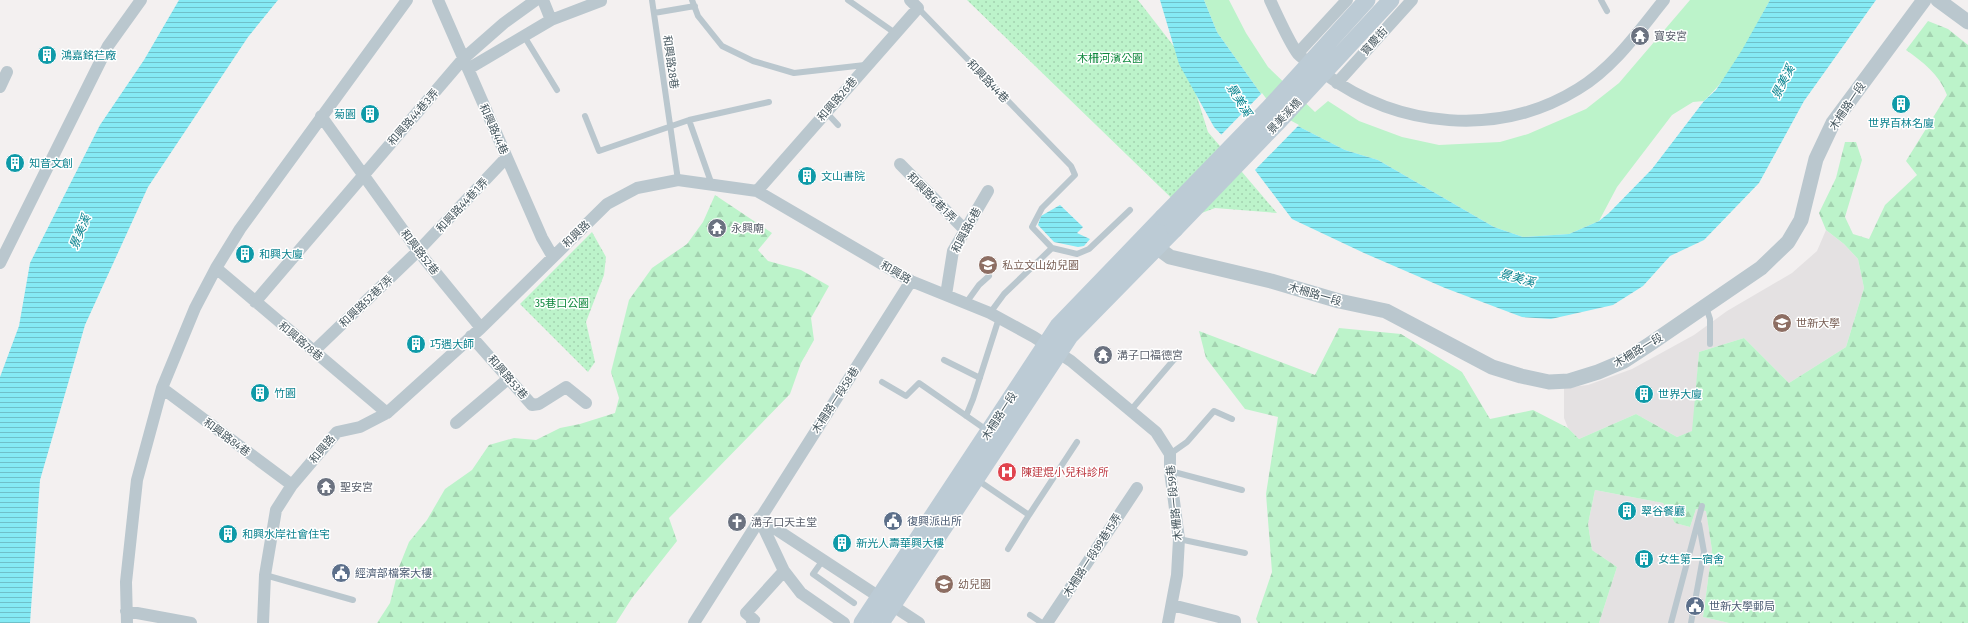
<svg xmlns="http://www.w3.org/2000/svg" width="1968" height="623" font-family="'Fira Sans Condensed','Noto Sans TC',sans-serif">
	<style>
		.education { fill: #e4e1e2 }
		.green { fill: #bcf3ca }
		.forest { fill: url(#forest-firs) }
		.park { fill: url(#park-dots) }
		.water { fill: url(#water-rules) }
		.pier { fill: #f3f0f0 }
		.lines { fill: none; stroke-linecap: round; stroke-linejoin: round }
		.service { stroke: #bac7ce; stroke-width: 6 }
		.minor { stroke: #bac7ce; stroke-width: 12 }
		.tertiary { stroke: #bac7ce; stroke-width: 15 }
		.secondary { stroke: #bccbd5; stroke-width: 17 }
		.secondary-bridge { stroke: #bccbd5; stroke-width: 17 }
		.labels { text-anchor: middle; stroke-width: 3; stroke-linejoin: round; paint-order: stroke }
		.worship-label { font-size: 11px; fill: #5b616d; stroke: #fff; text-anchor: start }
		.street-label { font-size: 11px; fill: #46575f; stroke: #fff }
		.culture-label { font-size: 11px; fill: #0d838f; stroke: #fff; text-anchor: start }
		.park-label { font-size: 11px; fill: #0f883d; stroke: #fff }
		.education-label { font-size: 11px; fill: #785e54; stroke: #fff; text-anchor: start }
		.health-label { font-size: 11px; fill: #be3a42; stroke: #fff; text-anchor: start }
		.service-label { font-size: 11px; fill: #4e5e75; stroke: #fff; text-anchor: start }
		.water-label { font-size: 12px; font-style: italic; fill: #04828e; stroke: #fff }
	</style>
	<defs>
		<pattern id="forest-firs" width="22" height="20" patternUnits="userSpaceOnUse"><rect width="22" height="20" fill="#bcf3ca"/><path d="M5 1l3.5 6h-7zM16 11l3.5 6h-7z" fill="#a3d2b0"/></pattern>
		<pattern id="park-dots" width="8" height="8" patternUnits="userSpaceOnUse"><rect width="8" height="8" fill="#bcf3ca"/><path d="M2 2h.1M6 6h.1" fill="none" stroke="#a3d2b0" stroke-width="1.8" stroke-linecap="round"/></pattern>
		<pattern id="water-rules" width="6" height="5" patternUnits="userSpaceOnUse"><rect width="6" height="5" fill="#85eaf4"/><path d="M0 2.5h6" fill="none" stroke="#6fc0c9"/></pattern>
	</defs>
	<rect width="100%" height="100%" fill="#f3f0f0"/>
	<path class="education" d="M1826 230 1844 244 1858 259 1864 288 1846 347 1789 383 1744 338 1699 352 1693 431 1677 437 1636 414 1579 439 1568 428 1564 418V388L1588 385 1632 369 1694 335 1727 311 1792 273 1817 251Z
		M1595 490 1663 503 1675 523 1690 527 1696 509 1706 510 1712 550 1703 617 1729 623H1599L1617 567 1592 550 1588 524Z"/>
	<path class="green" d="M1204 0H1229L1246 33 1268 67 1315 112 1328 101 1359 121 1402 137 1439 145 1500 142 1528 134 1586 109 1619 83 1690 0H1770C1751 35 1733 74 1704 101L1693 102 1672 115 1617 187 1599 221 1569 234 1523 237 1494 227 1378 160 1345 150 1276 115 1217 32Z"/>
	<path class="forest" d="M1928 21 1948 29 1968 45V623H1729L1703 617 1712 550 1706 511 1696 509 1690 527 1675 523 1663 503 1595 490 1588 524 1592 550 1617 567 1599 623H1258L1256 619 1272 572 1266 494 1278 417 1245 409 1206 358 1199 331 1315 375 1339 328 1401 334 1462 372 1490 419 1533 410 1568 428 1579 439 1636 414 1677 437 1692 431 1699 352 1744 338 1789 383 1846 347 1864 288 1858 259 1844 244 1826 230 1819 213 1836 178 1845 142H1856L1862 160 1845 217 1853 234 1869 239 1885 205 1917 175 1906 161 1947 95C1939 74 1923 62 1906 50Z
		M715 195 772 233 758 250 768 261 801 270 829 286 811 318 814 340 801 363 790 394 669 518 677 541 632 598 616 623H377L390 603 399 567 409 542 427 520 445 489 472 470 489 445 514 438 536 440 560 428 580 424 615 413 619 398 611 372 629 300 652 268 687 244 703 222Z"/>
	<path class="park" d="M967 0H1138L1186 62 1208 132 1277 213 1215 208 1191 217Z
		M592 232 606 257 604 275 586 322 595 362 588 372 520 304Z"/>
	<path class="water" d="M179 0H278L248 37 148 187 85 325 40 480 30 623H0V377L19 326 30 263 100 125 144 60Z
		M1160 0H1204L1217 32 1276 115 1345 150 1378 160 1494 227 1523 237 1569 234 1599 221 1609 213 1652 169 1704 101 1716 90 1742 50 1770 0H1876L1804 101 1759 183 1704 240 1670 256 1643 286 1613 305 1551 319 1522 317 1445 288 1364 253 1292 219 1255 170 1214 127 1179 64Z
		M1060 205 1083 227 1077 233 1090 239 1084 246 1078 247 1054 242 1038 225 1041 216Z"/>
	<path class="pier" d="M1262 93 1277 113 1299 125 1254 171 1220 136Z"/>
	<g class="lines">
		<path class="service" d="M652 0 678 180
			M692 0 698 16 722 46 753 61 794 73 865 65
			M848 0 895 33
			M1601 0 1607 11
			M918 8 1071 166 1075 175 1042 208 1032 227 1052 248 1077 254 1089 249 1130 210
			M654 13 695 6
			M524 36 557 90
			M826 112 838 125
			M585 116 599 151 689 120 769 102
			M689 120 712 185
			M966 303 979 285 989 276
			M1706 307 1710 319V344
			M990 313 1004 294 1052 248
			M944 360 980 378
			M882 382 906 396 919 383 988 431
			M1131 410 1177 356
			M966 416 973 399 999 318
			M1170 454 1187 442 1214 411 1232 419
			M1170 471 1242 490
			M976 479 1029 515 1077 442
			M1179 539 1245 553
			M1008 549 1029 515
			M823 560 813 574 854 603
			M265 575 353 600
			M1030 615 1042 623
			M1671 623 1702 506
			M1691 623 1704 552 1699 524"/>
		<path class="minor" d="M438 0 542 238 553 257
			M543 0 551 20
			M1270 0C1276 13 1290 44 1298 54 1305 61 1316 67 1325 74 1398 128 1499 138 1578 89 1614 67 1638 32 1664 0
			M1298 53 1347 0
			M468 69 551 20 601 1
			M1337 83 1412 0
			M0 87 7 72
			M321 116 418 251 481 328
			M900 164 965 230
			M757 191 918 8 910 0
			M0 263 108 46 141 0
			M216 268 387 413
			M946 295 953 251 988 191
			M255 302 463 59 504 23 536 0
			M471 336 532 405 539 404 566 387 586 403
			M314 351 418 251 506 158
			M162 388 292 485
			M456 423 509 378
			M759 518 919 623
			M784 571 801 593 844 623
			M1172 605 1235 621V623
			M126 611 191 623
			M127 623 126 582 137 480 162 388 195 308 216 268 240 229 407 0
			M263 623 265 575 276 510 292 485 337 432 360 427 387 413 481 328 607 204 637 188 678 180 757 191 911 281 990 313 1034 337 1071 361 1156 432 1170 454V471L1179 539 1177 575 1168 623
			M694 623 911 281
			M752 623 754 620 746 613 784 571 759 518
			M1047 623 1137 488"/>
		<path class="tertiary" d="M1938 0 1968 22
			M1147 240 1170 257 1271 281 1339 301 1386 311 1492 367 1521 376 1549 382 1569 381 1598 372 1624 361 1650 344 1761 268 1788 242 1801 220 1816 159 1833 123 1924 0"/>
		<path class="secondary" d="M862 623 1058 326 1163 217
			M881 623 1070 336 1175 229"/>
		<path class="secondary-bridge" d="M1163 217 1268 109 1367 0
			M1175 229 1279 121 1391 0"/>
	</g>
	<defs>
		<symbol id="temple-disc" viewBox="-11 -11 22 22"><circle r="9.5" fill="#6b7280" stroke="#fff"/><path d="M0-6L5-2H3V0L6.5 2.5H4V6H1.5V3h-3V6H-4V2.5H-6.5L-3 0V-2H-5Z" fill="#fff"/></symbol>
		<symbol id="building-disc" viewBox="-11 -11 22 22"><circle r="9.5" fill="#0f9aa8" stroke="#fff"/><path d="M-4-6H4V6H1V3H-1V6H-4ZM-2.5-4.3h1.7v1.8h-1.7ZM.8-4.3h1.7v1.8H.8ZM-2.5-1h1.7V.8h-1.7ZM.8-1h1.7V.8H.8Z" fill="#fff"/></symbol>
		<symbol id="school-disc" viewBox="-11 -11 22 22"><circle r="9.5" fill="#8d6e63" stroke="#fff"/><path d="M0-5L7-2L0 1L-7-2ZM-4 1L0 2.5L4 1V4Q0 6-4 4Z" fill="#fff"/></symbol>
		<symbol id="university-disc" viewBox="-11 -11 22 22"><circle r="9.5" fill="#8d6e63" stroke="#fff"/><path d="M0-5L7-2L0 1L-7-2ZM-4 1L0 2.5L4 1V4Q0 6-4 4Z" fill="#fff"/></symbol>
		<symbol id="hospital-disc" viewBox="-11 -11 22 22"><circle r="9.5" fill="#e0444e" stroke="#fff"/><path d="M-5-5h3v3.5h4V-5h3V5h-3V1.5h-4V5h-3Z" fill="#fff"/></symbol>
		<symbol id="civic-disc" viewBox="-11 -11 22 22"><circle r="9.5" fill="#5c6f8a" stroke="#fff"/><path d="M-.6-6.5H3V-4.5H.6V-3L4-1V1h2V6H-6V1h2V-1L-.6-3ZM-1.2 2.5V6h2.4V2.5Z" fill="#fff"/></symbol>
		<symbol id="church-disc" viewBox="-11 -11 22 22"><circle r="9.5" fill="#6b7280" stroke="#fff"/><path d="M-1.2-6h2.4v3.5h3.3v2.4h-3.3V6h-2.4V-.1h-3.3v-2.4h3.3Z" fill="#fff"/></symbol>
	</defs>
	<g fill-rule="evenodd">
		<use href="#temple-disc" x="1629" y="25" width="22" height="22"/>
		<use href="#building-disc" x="36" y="44" width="22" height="22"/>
		<use href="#building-disc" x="1890" y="93" width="22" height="22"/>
		<use href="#building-disc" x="359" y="103" width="22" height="22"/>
		<use href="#building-disc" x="4" y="152" width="22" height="22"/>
		<use href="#building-disc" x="796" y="165" width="22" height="22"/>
		<use href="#temple-disc" x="706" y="217" width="22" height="22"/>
		<use href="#building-disc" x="234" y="243" width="22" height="22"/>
		<use href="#school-disc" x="977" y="254" width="22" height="22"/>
		<use href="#university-disc" x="1771" y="312" width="22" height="22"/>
		<use href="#building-disc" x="405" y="333" width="22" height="22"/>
		<use href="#temple-disc" x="1092" y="344" width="22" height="22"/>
		<use href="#building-disc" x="249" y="382" width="22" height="22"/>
		<use href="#building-disc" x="1633" y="383" width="22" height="22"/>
		<use href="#hospital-disc" x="996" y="461" width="22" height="22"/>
		<use href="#temple-disc" x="315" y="476" width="22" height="22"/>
		<use href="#building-disc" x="1616" y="500" width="22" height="22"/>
		<use href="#civic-disc" x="882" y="510" width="22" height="22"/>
		<use href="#church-disc" x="726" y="511" width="22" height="22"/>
		<use href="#building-disc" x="217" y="523" width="22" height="22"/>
		<use href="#building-disc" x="831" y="532" width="22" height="22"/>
		<use href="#building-disc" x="1633" y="548" width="22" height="22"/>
		<use href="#civic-disc" x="330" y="562" width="22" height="22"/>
		<use href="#school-disc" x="933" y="573" width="22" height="22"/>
		<use href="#civic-disc" x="1684" y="595" width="22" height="22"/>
	</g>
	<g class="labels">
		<g class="worship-label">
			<text x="1654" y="40">寶安宮</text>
			<text x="731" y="232">永興廟</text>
			<text x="1117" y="359">溝子口福德宮</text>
			<text x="340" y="491">聖安宮</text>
			<text x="751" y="526">溝子口天主堂</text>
		</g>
		<g class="street-label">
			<text transform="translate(1374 41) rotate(-48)" y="4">寶慶街</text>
			<text transform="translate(671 62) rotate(82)" y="4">和興路28巷</text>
			<text transform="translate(988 81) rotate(46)" y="4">和興路44巷</text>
			<text transform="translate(837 99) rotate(-49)" y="4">和興路26巷</text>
			<text transform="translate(1847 106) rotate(-56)" y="4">木柵路一段</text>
			<text transform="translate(1284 116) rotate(-47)" y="4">景美溪橋</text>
			<text transform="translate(413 117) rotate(-49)" y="4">和興路44巷3弄</text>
			<text transform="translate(494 129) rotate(66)" y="4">和興路44巷</text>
			<text transform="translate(932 197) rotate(45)" y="4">和興路6巷1弄</text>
			<text transform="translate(462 205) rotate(-47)" y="4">和興路44巷1弄</text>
			<text transform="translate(966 230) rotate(-62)" y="4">和興路6巷</text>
			<text transform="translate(576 234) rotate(-44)" y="4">和興路</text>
			<text transform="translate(420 252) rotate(52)" y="4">和興路52巷</text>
			<text transform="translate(896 272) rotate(30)" y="4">和興路</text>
			<text transform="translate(1315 294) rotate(16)" y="4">木柵路一段</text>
			<text transform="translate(366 301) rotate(-44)" y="4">和興路52巷7弄</text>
			<text transform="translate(301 341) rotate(40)" y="4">和興路78巷</text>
			<text transform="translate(1638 350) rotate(-31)" y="4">木柵路一段</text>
			<text transform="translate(508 377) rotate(49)" y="4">和興路53巷</text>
			<text transform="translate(835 400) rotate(-57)" y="4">木柵路一段58巷</text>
			<text transform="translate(999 416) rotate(-57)" y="4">木柵路一段</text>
			<text transform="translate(227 437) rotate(37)" y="4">和興路84巷</text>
			<text transform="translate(322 449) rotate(-50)" y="4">和興路</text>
			<text transform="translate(1174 503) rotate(-96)" y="4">木柵路一段59巷</text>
			<text transform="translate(1092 555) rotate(-57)" y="4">木柵路一段89巷15弄</text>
		</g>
		<g class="culture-label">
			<text x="61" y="59">鴻嘉銘芢廠</text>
			<text x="356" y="118" text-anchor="end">菊園</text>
			<text x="1901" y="127" text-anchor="middle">世界百林名廈</text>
			<text x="29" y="167">知音文創</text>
			<text x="821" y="180">文山書院</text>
			<text x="259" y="258">和興大廈</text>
			<text x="430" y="348">巧遇大師</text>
			<text x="274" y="397">竹園</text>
			<text x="1658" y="398">世界大廈</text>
			<text x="1641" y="515">翠谷餐廳</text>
			<text x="242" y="538">和興水岸社會住宅</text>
			<text x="856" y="547">新光人壽華興大樓</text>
			<text x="1658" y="563">女生第一宿舍</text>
		</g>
		<g class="park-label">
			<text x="1110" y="62">木柵河濱公園</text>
			<text x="562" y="307">35巷口公園</text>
		</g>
		<g class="education-label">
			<text x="1002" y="269">私立文山幼兒園</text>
			<text x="1796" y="327">世新大學</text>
			<text x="958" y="588">幼兒園</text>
		</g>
		<g class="health-label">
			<text x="1021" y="476">陳建焜小兒科診所</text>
		</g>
		<g class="service-label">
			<text x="907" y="525">復興派出所</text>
			<text x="355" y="577">經濟部檔案大樓</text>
			<text x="1709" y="610">世新大學郵局</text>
		</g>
		<g class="water-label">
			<text transform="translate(1783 82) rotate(-63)" y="4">景美溪</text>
			<text transform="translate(1239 100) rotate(59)" y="4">景美溪</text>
			<text transform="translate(80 232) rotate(-68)" y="4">景美溪</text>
			<text transform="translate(1517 278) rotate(16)" y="4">景美溪</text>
		</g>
	</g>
</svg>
